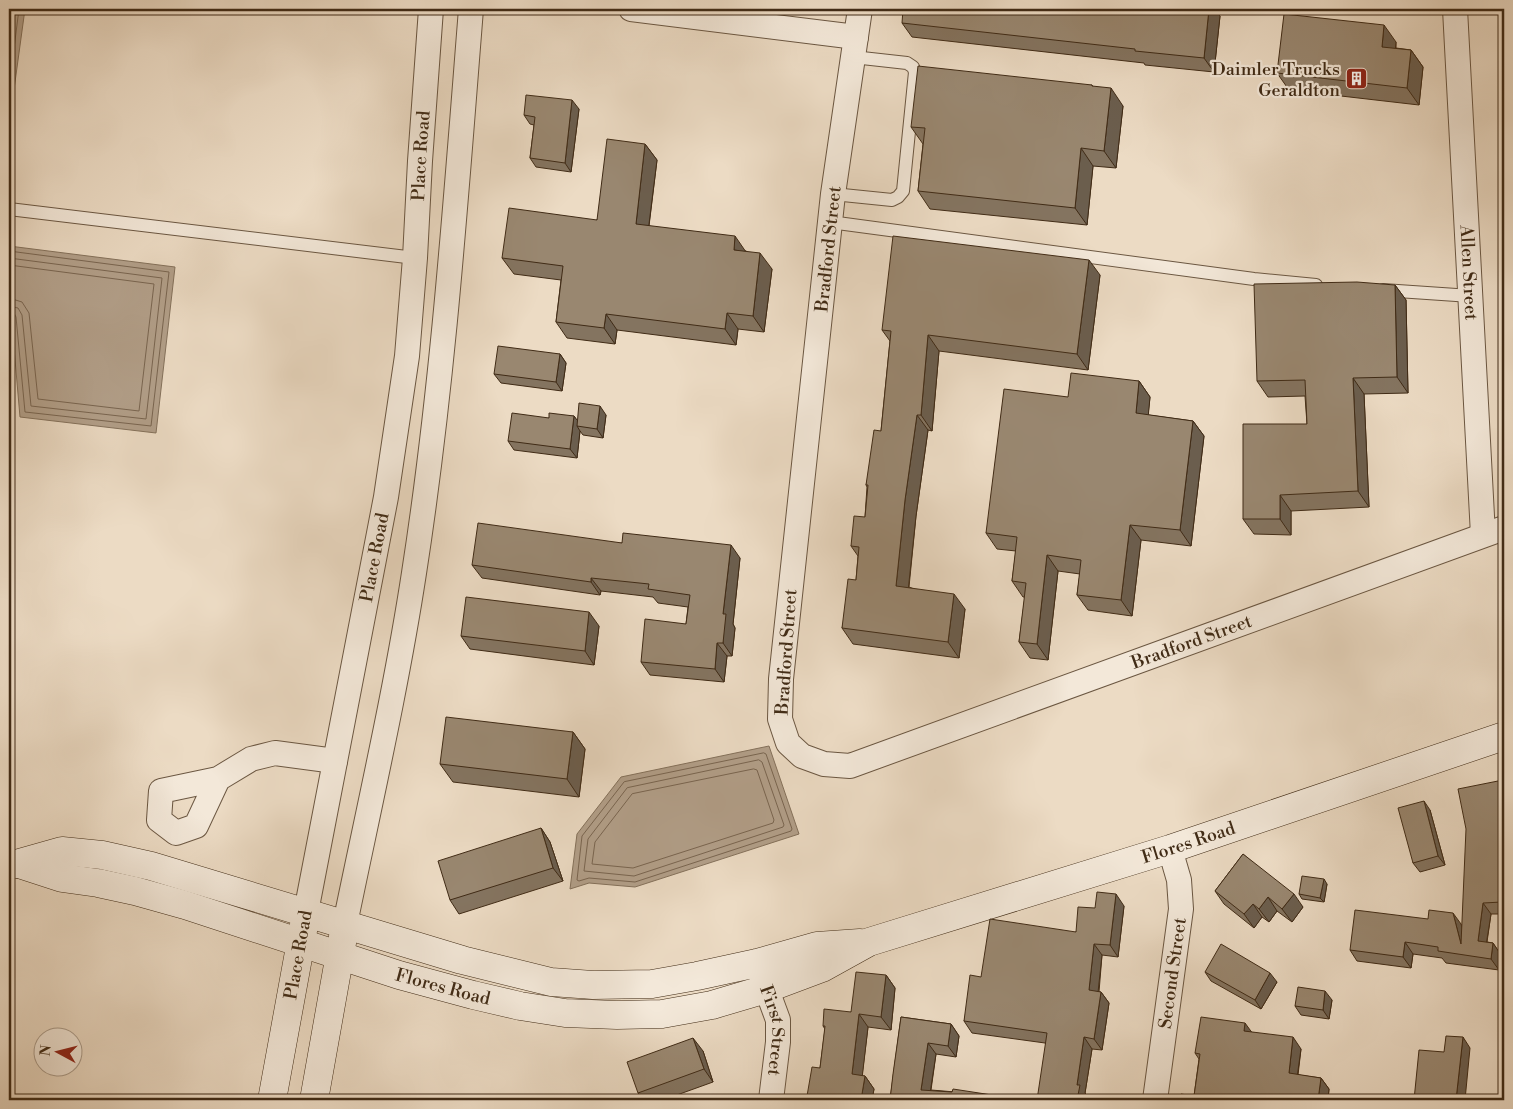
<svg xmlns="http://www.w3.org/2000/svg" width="1513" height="1109" font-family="'Libre Bodoni',serif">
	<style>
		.water { fill: #b29f89; stroke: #84715b }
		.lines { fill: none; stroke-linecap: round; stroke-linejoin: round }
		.shore { stroke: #796550; stroke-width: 1 }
		.lane-casing { stroke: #6b5742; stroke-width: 14 }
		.street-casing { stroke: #6b5742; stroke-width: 26 }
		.secondary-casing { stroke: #402b16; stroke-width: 29 }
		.lane { stroke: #f3e8d9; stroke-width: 12 }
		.street { stroke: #f3e8d9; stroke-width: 24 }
		.secondary { stroke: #f3e8d9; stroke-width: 28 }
		.wall { fill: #847460; stroke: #402b16 }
		.shaded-wall { fill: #6b5e4e; stroke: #402b16 }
		.building { fill: #998770; stroke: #402b16 }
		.labels { text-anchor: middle; stroke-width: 4.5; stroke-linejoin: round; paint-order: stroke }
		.poi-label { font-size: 18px; fill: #402b16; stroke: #f3e8d9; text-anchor: end }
		.street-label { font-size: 18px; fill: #402b16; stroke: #f3e8d9 }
	</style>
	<rect width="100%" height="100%" fill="#ecdbc4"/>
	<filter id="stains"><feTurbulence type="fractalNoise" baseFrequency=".004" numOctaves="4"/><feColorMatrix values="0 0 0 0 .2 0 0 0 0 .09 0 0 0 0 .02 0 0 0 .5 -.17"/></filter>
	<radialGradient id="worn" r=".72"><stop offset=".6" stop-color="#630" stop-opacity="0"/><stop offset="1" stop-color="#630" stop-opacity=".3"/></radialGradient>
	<path class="water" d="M9 9H25L12 104H9Z
		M9 246 175 267 156 433 20 417 9 290Z
		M769 746 799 834 635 887 589 883 570 889 577 834 621 777Z"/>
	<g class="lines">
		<path class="shore" d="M9 88 19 9
			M9 251 169 272 151 426 25 412 16 317 14 313 9 312
			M9 258 162 278 146 419 31 406 22 315 18 308 9 306
			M9 265 154 284 139 411 38 399 29 313 22 302 9 298
			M764 753 766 754 792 829 791 831 635 882 589 878 579 881 577 880 582 836 624 782Z
			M759 760 762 762 784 825 783 827 634 876 584 871 588 839 627 788Z
			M754 769 757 770 774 820 773 823 633 868 592 864 595 842 632 794Z"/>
		<defs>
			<path id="lane" d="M833 194 892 200 898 197 903 191 915 72 913 67 907 63 853 57
				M9 209 415 258
				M830 222 1254 279 1316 285
				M1383 290 1471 296"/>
			<g id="street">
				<path d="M631 9 856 37"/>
				<path id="s1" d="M860 9 833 194 781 679 780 719 788 743 802 756 824 764 850 766 1504 528"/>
				<path id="s2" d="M1455 9 1483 535"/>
				<path d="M218 779 196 826 176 833 159 820 161 791 218 779 251 759 275 753 335 761"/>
				<path id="s3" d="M306 912 386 497 407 356 415 258 420 161 431 9"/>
				<path d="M345 924C369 807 396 691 414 573 443 386 456 197 471 9"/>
				<path id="s4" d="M760 971 778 1020V1042L771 1100"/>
				<path id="s5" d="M1155 1100 1181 909 1179 880 1170 849"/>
			</g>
			<g id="secondary">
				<path d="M16 864 62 851 102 855 151 866 462 960 551 982 593 985 652 984 697 976 757 963 817 946 860 943"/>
				<path id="s6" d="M19 864 62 878 98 883 135 891 185 905 399 975 473 995 520 1006 565 1013 617 1015 662 1014 712 1005 766 989 822 968 869 942 1170 849 1504 736"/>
				<path d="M272 1100 304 925"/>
				<path d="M314 1100 343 937"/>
			</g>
		</defs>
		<use href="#lane" class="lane-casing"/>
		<use href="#street" class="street-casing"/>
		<use href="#secondary" class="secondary-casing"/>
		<use href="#lane" class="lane"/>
		<use href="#street" class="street"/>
		<use href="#secondary" class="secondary"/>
	</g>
	<path class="wall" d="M1220 16 1214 72 1145 65 1144 63 912 37 902 23Z
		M1396 42V48L1411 50 1423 67 1419 105 1289 90 1277 73Z
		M1092 85 1093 87 1123 106 1116 168 1093 166 1087 225 930 209 918 191 923 144 911 127Z
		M579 109 571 172 536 167 530 158 534 125 530 124 524 115Z
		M645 144 657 160 649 226 746 251 772 269 764 332 738 329 736 345 617 330 615 344 567 338 556 322 561 280 514 274 502 258 597 220Z
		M1100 275 1088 370 939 351 932 431 928 430 916 516 909 587 965 609 959 658 853 644 842 628 856 580 858 556 851 546 865 517 867 487 866 485 881 431 890 341 882 330Z
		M1395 285 1406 300 1408 393 1364 394 1369 507 1291 511V535L1254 534 1243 519 1307 424 1305 396 1268 397 1257 381Z
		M560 354 566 363 562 391 501 383 494 374Z
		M1139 381 1150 397 1148 415 1193 421 1204 436 1191 546 1141 540 1132 616 1088 610 1077 595 1080 574 1058 571 1048 660 1030 658 1019 642 1025 597H1023L1012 581 1016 551 997 549 986 533 1068 397Z
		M606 415 603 438 583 435 580 431 577 458 514 450 508 441 549 418 574 416 577 421Z
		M622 543 740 558 733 624 735 628 732 656H727L724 682 650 675 641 662 686 624 688 607 658 603 653 597 601 591 600 595 482 578 472 565Z
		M599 626 594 665 470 649 461 636Z
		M573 732 585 749 579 797 453 782 440 764Z
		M1504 782V914H1491L1487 942 1493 943 1501 955 1499 970 1446 963 1442 958 1413 954 1411 968 1357 961 1350 950 1461 924 1462 928Z
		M1430 810 1445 865 1420 872 1413 863Z
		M541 828 550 842 563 881 459 914 450 900Z
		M1243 854 1303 907 1292 922 1277 911 1269 922 1262 917 1254 928 1224 904 1215 891Z
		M1327 884 1324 902 1302 899 1299 894Z
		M1124 906 1118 957 1102 955 1099 992H1101L1109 1003 1102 1050 1092 1049 1085 1093 1088 1097 1045 1043 972 1033 964 1021 981 977 1076 932 1095 908Z
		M1205 972 1277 982 1261 1009 1211 981Z
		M886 975 895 988 891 1030 868 1027 862 1076H865L874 1089 872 1100H811L807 1096 820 1068 825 1029 823 1026 851 1012Z
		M1332 1000 1329 1019 1301 1015 1295 1006Z
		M901 1017 951 1024 959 1036 956 1057 936 1054 931 1090 992 1095 995 1100H890Z
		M1251 1032 1301 1049 1298 1075 1321 1078 1329 1089 1328 1100H1180L1194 1096 1199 1059 1195 1053Z
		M703 1051 713 1082 663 1100H643L638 1093Z"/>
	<path class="shaded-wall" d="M1209 9H1215L1220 16 1214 72 1204 58Z
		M1384 25 1396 42 1394 64 1382 47Z
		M1411 50 1423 67 1419 105 1407 88Z
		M1111 88 1123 106 1116 168 1104 151Z
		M572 100 579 109 571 172 565 163Z
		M645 144 657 160 647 240 636 224Z
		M1081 148 1093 166 1087 225 1075 208Z
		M735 236 746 252 734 250Z
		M760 253 772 269 764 332 753 316Z
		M1089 260 1100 275 1088 370 1077 354Z
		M1395 285 1406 300 1408 393 1397 377Z
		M727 313 738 329 736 345 725 329Z
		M606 314 617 330 615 344 604 328Z
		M928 335 939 351 932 431 921 415Z
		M560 354 566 363 562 391 556 382Z
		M1353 378 1364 394 1369 507 1358 491Z
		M1139 381 1150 397 1147 429 1136 413Z
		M600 406 606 415 603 438 597 429Z
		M917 415 928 430 916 516 907 601 896 586 905 500Z
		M574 416 581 425 577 426 580 431 577 458 570 449Z
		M1193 421 1204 436 1191 546 1180 530Z
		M1280 495 1291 511V535L1280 519Z
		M1130 525 1141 540 1132 616 1121 600Z
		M731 545 740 558 733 624 735 628 732 656 723 643V614Z
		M1047 555 1058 571 1048 660 1037 644Z
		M591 578 601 591 600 595 591 582Z
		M954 594 965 609 959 658 948 642Z
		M589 612 599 626 594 665 585 651Z
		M717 643 727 656 724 682 715 669Z
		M573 732 585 749 579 797 567 779Z
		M1424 801 1430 810 1445 865 1438 856Z
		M541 828 550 842 563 881 553 868Z
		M1500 861 1504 867V906L1502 902Z
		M1324 879 1327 884 1324 902 1320 898Z
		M1116 894 1124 906 1118 957 1110 945Z
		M1294 894 1303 907 1292 922 1282 909Z
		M1268 897 1277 911 1269 922 1259 909Z
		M1483 903 1491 914 1485 952 1478 941Z
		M1253 904 1262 917 1254 928 1244 914Z
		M1453 913 1461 924 1469 955 1461 944Z
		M1405 942 1413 954 1411 968 1403 957Z
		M1493 943 1501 955 1499 970 1491 959Z
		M1094 944 1102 955 1097 1002 1089 990Z
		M1270 973 1277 982 1261 1009 1255 1000Z
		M886 975 895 988 891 1030 881 1017Z
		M1325 991 1332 1000 1329 1019 1323 1010Z
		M1101 992 1109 1003 1102 1050 1094 1039Z
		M859 1014 868 1027 861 1087 852 1074Z
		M1245 1023 1253 1034 1244 1031Z
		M951 1024 959 1036 956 1057 948 1046Z
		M1084 1037 1092 1049 1085 1093 1088 1097 1087 1100H1077V1085Z
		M1293 1037 1301 1049 1296 1085 1289 1073Z
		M1463 1037 1470 1048 1465 1100H1456Z
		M693 1038 703 1051 713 1082 704 1069Z
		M928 1043 936 1054 929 1100 921 1090Z
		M865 1076 874 1089 872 1100H861Z
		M1321 1078 1329 1089 1328 1100H1318Z
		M992 1095 995 1100H991Z"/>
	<path class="building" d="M903 9H1209L1204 58 1135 51V49L902 23Z
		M1284 14 1384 25 1382 47 1411 50 1407 88 1277 73Z
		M918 66 1092 85V86L1111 88 1104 151 1081 148 1075 208 918 191 925 128 911 127Z
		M526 95 572 100 565 163 530 158 535 117 524 115Z
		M607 139 645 144 636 224 735 236 734 250 760 253 753 316 727 313 725 329 606 314 604 328 556 322 563 266 502 258 509 208 597 220Z
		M893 236 1089 260 1077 354 928 335 921 415H917L905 500 896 586 954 594 948 642 842 628 848 579 856 580 859 547 851 546 854 516 865 517 868 485H866L874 430 881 431 891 331 882 330Z
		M1357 282 1395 285 1397 377 1353 378 1358 491 1280 495V519H1243V424H1307L1305 380 1257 381 1254 284Z
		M498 346 560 354 556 382 494 374Z
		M1071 373 1139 381 1136 413 1193 421 1180 530 1130 525 1121 600 1077 595 1081 560 1047 555 1037 644 1019 642 1026 583 1012 581 1017 537 986 533 1004 389 1068 397Z
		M579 403 600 406 597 429 577 426Z
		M512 413 549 418V413L574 416 570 449 508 441Z
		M478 523 622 543 623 533 731 545 723 614H726L723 643H717L715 669 641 662 645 619 686 624 690 595 648 589 649 584 591 578V582L472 565Z
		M466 597 589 612 585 651 461 636Z
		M446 717 573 732 567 779 440 764Z
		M1503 780 1504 788V861H1500L1502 902 1483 903 1478 941 1493 943 1491 959 1438 951V947L1405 942 1403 957 1350 950 1355 910 1428 919 1429 910 1453 913 1461 944 1466 829 1458 789Z
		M1424 801 1438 856 1413 863 1398 808Z
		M541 828 553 868 450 900 438 861Z
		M1243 854 1294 894 1282 909 1268 897 1259 909 1253 904 1244 914 1215 891Z
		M1302 876 1324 879 1320 898 1299 894Z
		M1097 892 1116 894 1110 945 1094 944 1089 990 1101 992 1094 1039 1084 1037 1077 1085H1080L1077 1100H1037L1047 1033 964 1021 970 975 981 977 990 919 1076 932 1078 907 1095 908Z
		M1221 944 1270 973 1255 1000 1205 972Z
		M856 972 886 975 881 1017 859 1014 852 1074 865 1076 861 1100H825L826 1098 807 1096 812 1067 820 1068 825 1026H823L824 1009 851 1012Z
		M1298 987 1325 991 1323 1010 1295 1006Z
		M901 1017 951 1024 948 1046 928 1043 921 1090 952 1092 953 1089 992 1095 991 1100H890L893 1074Z
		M1201 1017 1245 1023 1244 1031 1293 1037 1289 1073 1321 1078 1318 1100H1180L1181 1094 1194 1096 1200 1054 1195 1053Z
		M1446 1036 1463 1037 1456 1100H1414L1419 1050 1444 1052Z
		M693 1038 704 1069 638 1093 627 1062Z"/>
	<defs>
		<symbol id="building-square" viewBox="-11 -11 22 22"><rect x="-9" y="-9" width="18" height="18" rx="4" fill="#8f2418" stroke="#f3e8d9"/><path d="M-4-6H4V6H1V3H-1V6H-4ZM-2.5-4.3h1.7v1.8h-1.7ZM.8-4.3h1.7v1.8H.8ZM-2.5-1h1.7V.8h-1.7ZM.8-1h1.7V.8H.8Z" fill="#fff"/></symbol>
	</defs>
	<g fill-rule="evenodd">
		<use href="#building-square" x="1344" y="66" width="25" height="25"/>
	</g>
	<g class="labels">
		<g class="poi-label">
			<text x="1340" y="75">Daimler Trucks<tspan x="1340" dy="21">Geraldton</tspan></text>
		</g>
		<g class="street-label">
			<text dy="6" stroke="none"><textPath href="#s3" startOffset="766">Place Road</textPath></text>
			<text transform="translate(828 249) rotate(-84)" y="6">Bradford Street</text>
			<text dy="6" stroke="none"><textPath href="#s2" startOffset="264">Allen Street</textPath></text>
			<text dy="6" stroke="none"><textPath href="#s3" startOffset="361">Place Road</textPath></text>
			<text dy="6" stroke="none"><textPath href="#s1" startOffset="1172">Bradford Street</textPath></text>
			<text transform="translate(786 652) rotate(-86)" y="6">Bradford Street</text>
			<text dy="6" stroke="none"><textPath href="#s6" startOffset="1219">Flores Road</textPath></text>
			<text transform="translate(298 955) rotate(-80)" y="6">Place Road</text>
			<text dy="6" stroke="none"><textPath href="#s5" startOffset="128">Second Street</textPath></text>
			<text dy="6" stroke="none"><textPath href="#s6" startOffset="442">Flores Road</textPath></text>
			<text dy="6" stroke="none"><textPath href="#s4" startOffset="62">First Street</textPath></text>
		</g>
	</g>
	<rect width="1513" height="1109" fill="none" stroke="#ecdbc4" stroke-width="30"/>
	<rect x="10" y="10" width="1493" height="1089" fill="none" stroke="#402b16" stroke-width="2.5"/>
	<rect x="15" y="15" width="1483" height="1079" fill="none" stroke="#402b16"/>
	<g transform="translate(58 1052) rotate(277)"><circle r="24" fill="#f3e8d9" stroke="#ab9c8b"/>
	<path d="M0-4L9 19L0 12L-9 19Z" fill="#8f2418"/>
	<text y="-8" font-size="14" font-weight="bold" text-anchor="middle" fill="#402b16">N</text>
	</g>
	<rect width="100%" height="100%" filter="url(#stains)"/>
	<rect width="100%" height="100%" fill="url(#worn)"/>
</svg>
